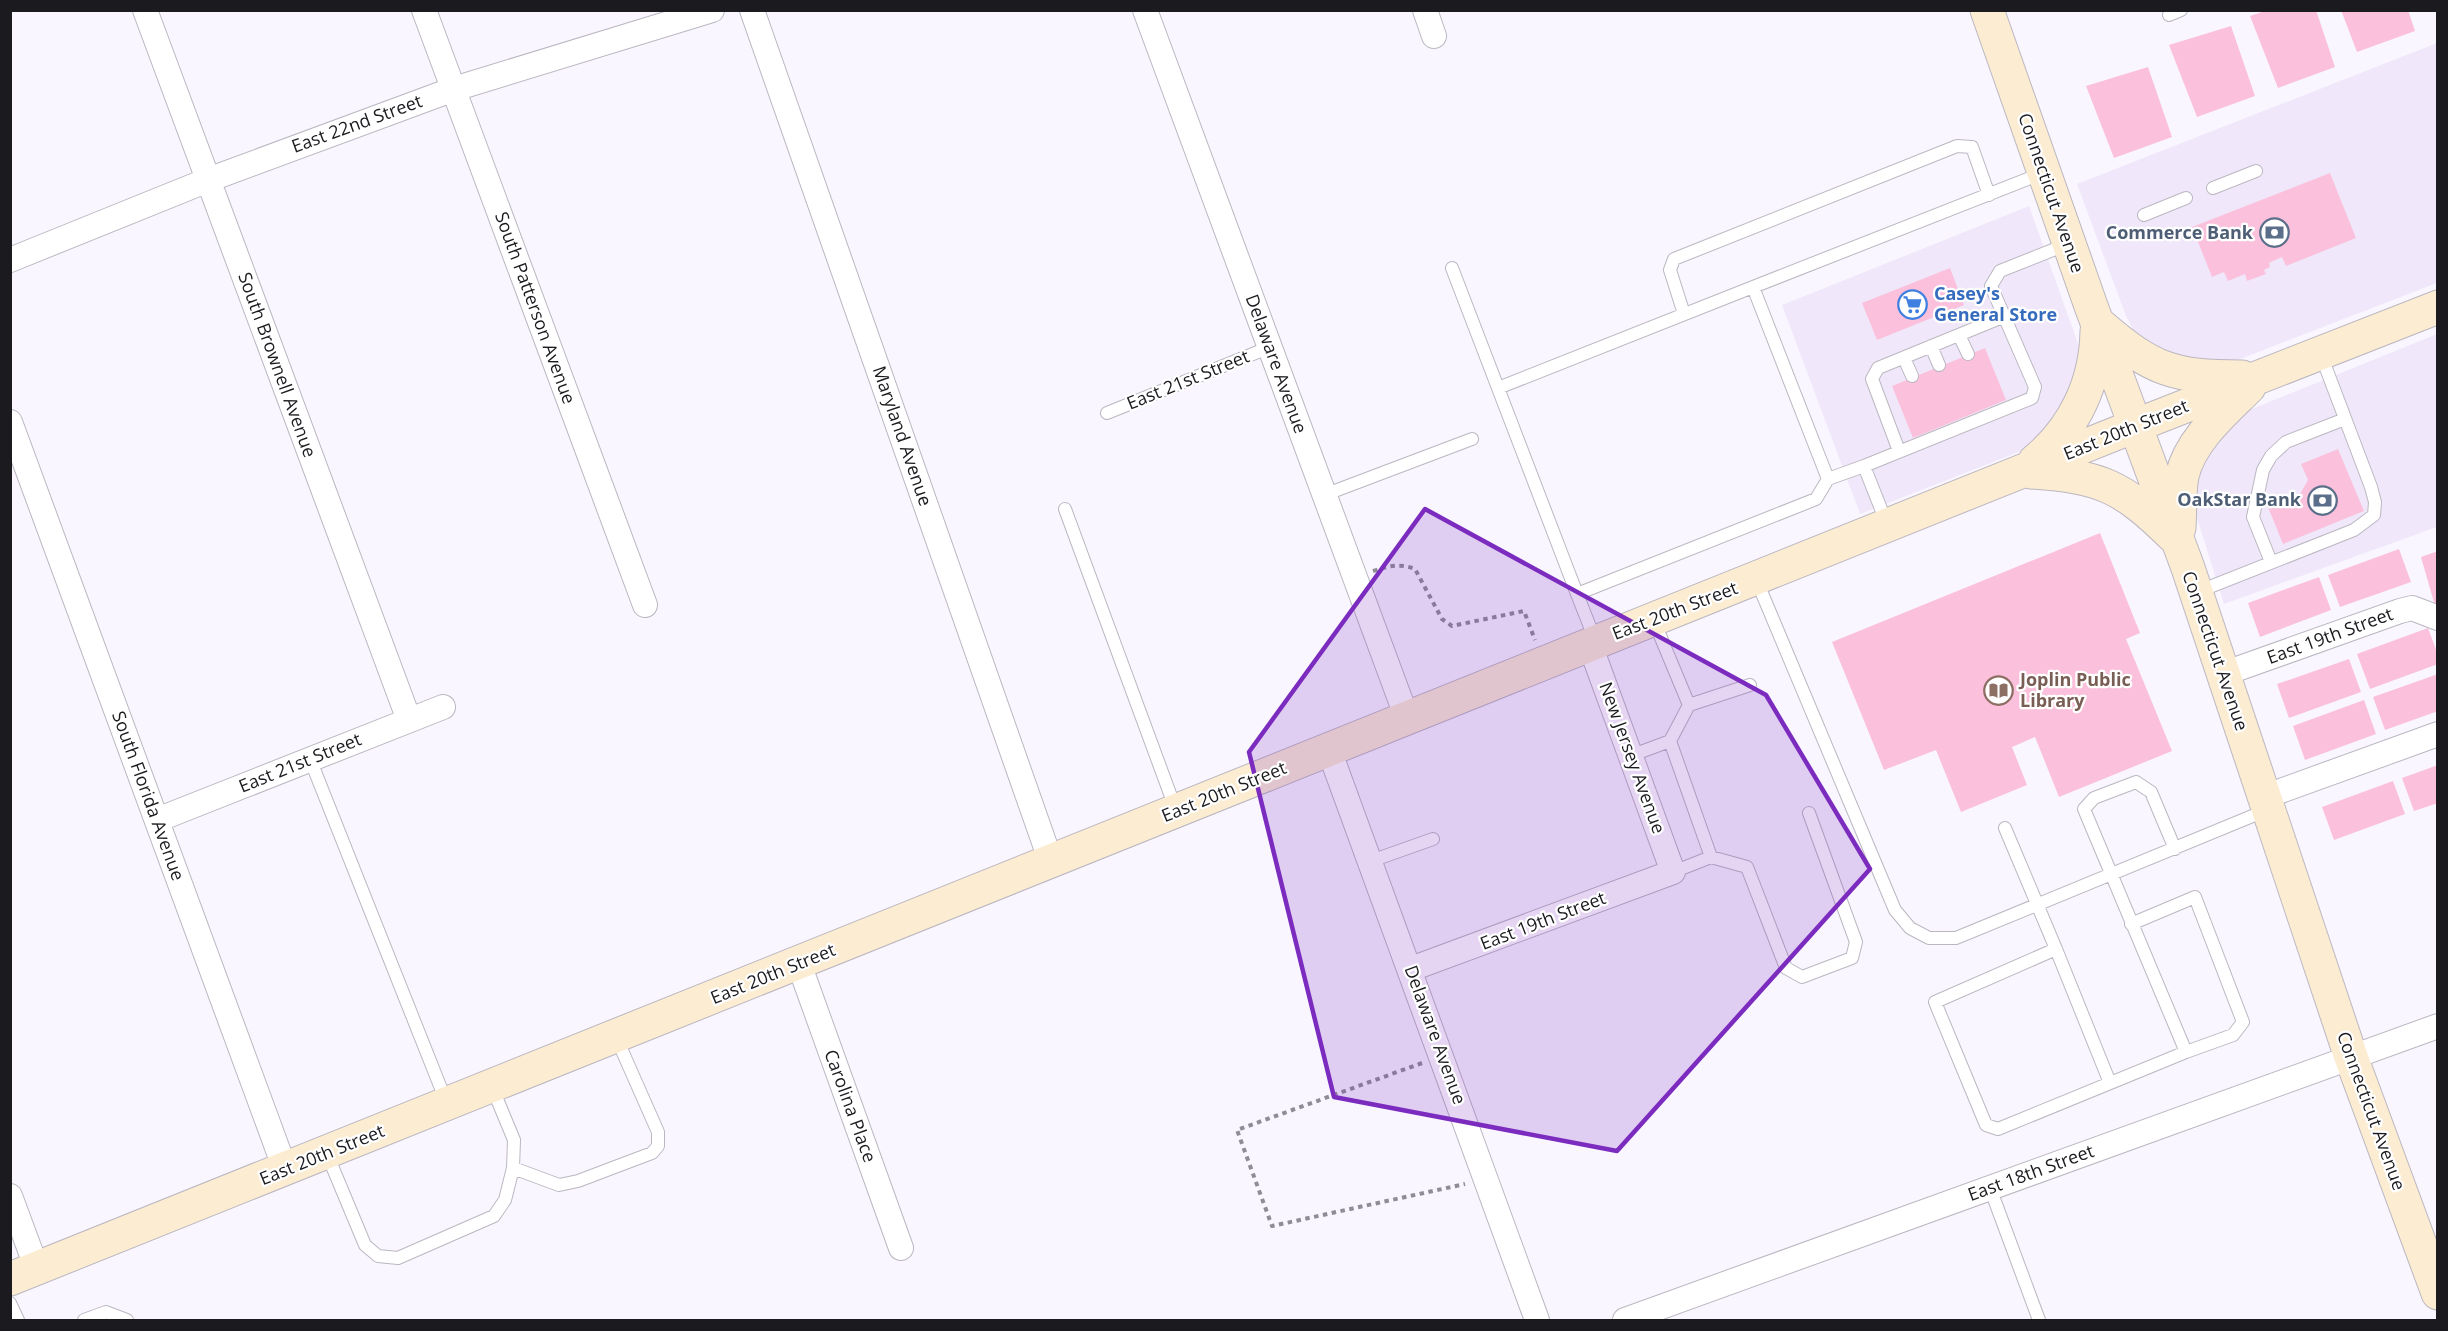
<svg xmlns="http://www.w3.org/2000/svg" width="2448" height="1331" font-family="'Open Sans',sans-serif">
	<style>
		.built { fill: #f0e8fa }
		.building { fill: #fbc1dc }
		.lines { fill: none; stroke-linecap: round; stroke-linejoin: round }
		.service-casing { stroke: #bbb7c1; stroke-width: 14 }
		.minor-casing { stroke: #bbb7c1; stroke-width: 26 }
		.secondary-casing { stroke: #bbb7c1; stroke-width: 35 }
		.path { stroke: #8f8d93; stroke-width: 4; stroke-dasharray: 4.5 4.5; stroke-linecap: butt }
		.service { stroke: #fff; stroke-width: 12 }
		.minor { stroke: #fff; stroke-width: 24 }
		.secondary { stroke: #fbecd2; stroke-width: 33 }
		.marked { fill: #7b2cbf; fill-opacity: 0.2; stroke: #7b2cbf; stroke-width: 4.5; stroke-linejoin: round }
		.labels { text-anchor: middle; stroke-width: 4.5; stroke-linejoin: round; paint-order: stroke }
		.street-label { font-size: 18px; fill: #1b1a1e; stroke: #fff }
		.service-label { font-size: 18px; font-weight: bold; fill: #4e5e75; stroke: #fff; text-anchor: end }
		.shop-label { font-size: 18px; font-weight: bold; fill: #366cbe; stroke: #fff; text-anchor: start }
		.education-label { font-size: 18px; font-weight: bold; fill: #785e54; stroke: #fff; text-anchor: start }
	</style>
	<rect width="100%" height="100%" fill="#f9f6ff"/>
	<path class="built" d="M2437 43V283L2230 363H2176L2136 335 2126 316 2077 184Z
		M2029 206 2080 349V381L2034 446 1860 514 1782 305Z
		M2437 334V527L2224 604 2197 518 2194 497 2197 468 2242 413Z"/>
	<path class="building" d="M2268 10H2316L2335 67 2278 88 2250 16Z
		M2341 10H2408L2415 31 2357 52Z
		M2231 26 2255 96 2197 117 2169 45Z
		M2148 67 2172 137 2114 158 2086 86Z
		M2330 173 2356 238 2286 266 2282 257 2269 263 2270 267 2264 270 2266 274 2247 281 2245 274 2228 281 2224 272 2212 277 2192 227Z
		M1950 268 1964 305 1877 340 1862 303Z
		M1985 348 2006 400 1913 438 1892 386Z
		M2338 449 2364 511 2283 544 2268 507 2300 494 2308 480 2301 464Z
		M2100 533 2140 633 2126 639 2172 751 2059 797 2035 737 2012 747 2027 785 1961 812 1936 750 1884 770 1832 642Z
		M2399 549 2411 582 2340 607 2328 575Z
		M2438 551V613H2437L2421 557Z
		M2319 577 2331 610 2260 637 2248 603Z
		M2428 628 2438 655V664L2370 689 2357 654Z
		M2349 659 2361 692 2289 718 2277 684Z
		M2438 674V711L2385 730 2373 697Z
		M2364 700 2376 734 2305 760 2293 726Z
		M2438 765V803L2414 811 2402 778Z
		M2393 781 2405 814 2334 840 2322 807Z"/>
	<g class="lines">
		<defs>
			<path id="service" d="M2169 15 2181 10
				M2213 188 2256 171
				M2144 215 2186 198
				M1452 268 1577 594
				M1753 287 2043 173
				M1684 314 1670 270 1674 259 1957 146 1972 147 1989 195
				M1959 335 1968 354
				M1931 346 1939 365
				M1904 358 1912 376
				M1498 388 1753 287 1828 479
				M1107 413 1270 347
				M1899 451 1872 379 1878 368 2005 316
				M1324 495 1472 439
				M1065 509 1176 810
				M1887 524 1864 466 2032 398 2035 387 1991 286 2000 271 2068 244
				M2271 562 2253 517 2263 470 2271 456 2286 442 2345 419
				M1756 579 1895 910 1910 928 1929 938H1956L2267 810
				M2197 592 2354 530 2374 515 2375 502 2371 487 2321 355
				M1654 621 1689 705
				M1596 642 1577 594 1816 499 1828 479 1864 466
				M1670 741 1711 857
				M1630 756 1670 741 1689 705 1750 685
				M310 759 446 1101
				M2005 828 2056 949 1935 1002 1986 1125 1998 1129 2186 1052 2084 809 2094 798 2136 782 2151 792 2175 849
				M1371 861 1433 839
				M1673 872 1711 857 1747 867 1786 968 1802 977 1852 958 1856 942 1809 813
				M2131 924 2195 897 2243 1022 2233 1035 2186 1052
				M2056 949 2110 1083
				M327 1154 365 1245 378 1256 398 1258 494 1216 505 1200 513 1168 514 1140 492 1087
				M513 1168 559 1185 578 1181 652 1153 658 1146V1132L616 1037
				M1990 1188 2039 1320
				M10 1303 18 1320
				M84 1320 106 1312 127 1320"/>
			<path id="minor" d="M145 10 409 720
				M424 10 645 605
				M752 10 1051 862
				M1145 10 1407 718
				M1425 10 1434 36
				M10 260 208 180 454 89 712 10
				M10 422 285 1169
				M2223 674 2400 611 2412 608 2438 618
				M1329 750 1537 1320
				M2264 797 2438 734
				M157 820 443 707
				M799 964 901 1248
				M1411 969 1673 872 1590 645
				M10 1196 37 1269
				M1625 1320 2438 1026"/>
			<path id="secondary" d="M1987 10 2091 306 2188 568 2351 1057 2438 1293
				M2099 324C2152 370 2173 377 2242 377
				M2035 461C2075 428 2096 382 2097 331
				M2031 472C2102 477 2122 486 2173 536
				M2179 528C2180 511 2179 493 2182 476 2190 440 2224 412 2249 387
				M10 1279 2137 425 2438 307"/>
		</defs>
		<use href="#service" class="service-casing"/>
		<use href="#minor" class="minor-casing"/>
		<use href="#secondary" class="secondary-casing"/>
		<path class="path" d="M1373 571C1388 566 1400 563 1415 569L1442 619 1452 626 1524 611 1535 640
			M1422 1063 1237 1130 1272 1226 1465 1184"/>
		<use href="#service" class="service"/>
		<use href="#minor" class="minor"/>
		<use href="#secondary" class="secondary"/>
	</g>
	<path class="marked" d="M1425 509 1766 695 1870 869 1617 1151 1334 1097 1249 752Z"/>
	<defs>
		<symbol id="bank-ring" viewBox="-11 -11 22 22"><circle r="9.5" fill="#fff" stroke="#5c6f8a" stroke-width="1.5"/><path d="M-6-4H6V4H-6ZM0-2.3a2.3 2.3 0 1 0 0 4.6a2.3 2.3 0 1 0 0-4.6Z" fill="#5c6f8a"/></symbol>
		<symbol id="supermarket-ring" viewBox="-11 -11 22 22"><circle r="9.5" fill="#fff" stroke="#3f7fe0" stroke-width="1.5"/><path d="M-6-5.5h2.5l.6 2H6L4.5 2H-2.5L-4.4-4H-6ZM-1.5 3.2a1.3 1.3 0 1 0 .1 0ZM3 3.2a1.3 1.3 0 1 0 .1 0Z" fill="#3f7fe0"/></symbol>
		<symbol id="library-ring" viewBox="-11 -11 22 22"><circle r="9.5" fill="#fff" stroke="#8d6e63" stroke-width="1.5"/><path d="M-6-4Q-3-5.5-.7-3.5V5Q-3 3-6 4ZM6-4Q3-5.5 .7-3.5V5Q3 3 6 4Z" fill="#8d6e63"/></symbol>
	</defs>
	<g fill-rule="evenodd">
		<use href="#bank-ring" x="2258" y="216" width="33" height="33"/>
		<use href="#supermarket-ring" x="1896" y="288" width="33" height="33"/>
		<use href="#bank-ring" x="2306" y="484" width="33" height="33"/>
		<use href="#library-ring" x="1982" y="674" width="33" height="33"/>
	</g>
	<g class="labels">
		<g class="street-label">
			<text transform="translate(357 124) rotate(-20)" y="6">East 22nd Street</text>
			<text transform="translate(2051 193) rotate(71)" y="6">Connecticut Avenue</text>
			<text transform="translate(535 308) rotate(70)" y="6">South Patterson Avenue</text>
			<text transform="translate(1276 364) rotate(70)" y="6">Delaware Avenue</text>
			<text transform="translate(277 365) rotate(70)" y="6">South Brownell Avenue</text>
			<text transform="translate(1188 380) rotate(-22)" y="6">East 21st Street</text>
			<text transform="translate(2126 430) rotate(-22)" y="6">East 20th Street</text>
			<text transform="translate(902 436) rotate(71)" y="6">Maryland Avenue</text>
			<text transform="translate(1675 611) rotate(-21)" y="6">East 20th Street</text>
			<text transform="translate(2330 636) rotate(-20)" y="6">East 19th Street</text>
			<text transform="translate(2215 651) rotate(71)" y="6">Connecticut Avenue</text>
			<text transform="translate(1632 758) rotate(70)" y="6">New Jersey Avenue</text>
			<text transform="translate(300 763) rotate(-22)" y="6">East 21st Street</text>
			<text transform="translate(1224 792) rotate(-22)" y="6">East 20th Street</text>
			<text transform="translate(148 796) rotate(70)" y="6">South Florida Avenue</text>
			<text transform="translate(1543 921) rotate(-21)" y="6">East 19th Street</text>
			<text transform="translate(773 974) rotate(-22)" y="6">East 20th Street</text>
			<text transform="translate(1435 1035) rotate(70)" y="6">Delaware Avenue</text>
			<text transform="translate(850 1106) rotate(70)" y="6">Carolina Place</text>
			<text transform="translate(2371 1111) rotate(70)" y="6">Connecticut Avenue</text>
			<text transform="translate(322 1155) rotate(-22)" y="6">East 20th Street</text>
			<text transform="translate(2031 1173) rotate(-20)" y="6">East 18th Street</text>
		</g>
		<g class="service-label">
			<text x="2253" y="239">Commerce Bank</text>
			<text x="2301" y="506">OakStar Bank</text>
		</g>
		<g class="shop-label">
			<text x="1934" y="300">Casey's<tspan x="1934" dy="21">General Store</tspan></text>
		</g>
		<g class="education-label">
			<text x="2020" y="686">Joplin Public<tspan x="2020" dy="21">Library</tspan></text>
		</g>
	</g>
	<rect width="2448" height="1331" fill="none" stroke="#1b1a1e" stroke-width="24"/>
</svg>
